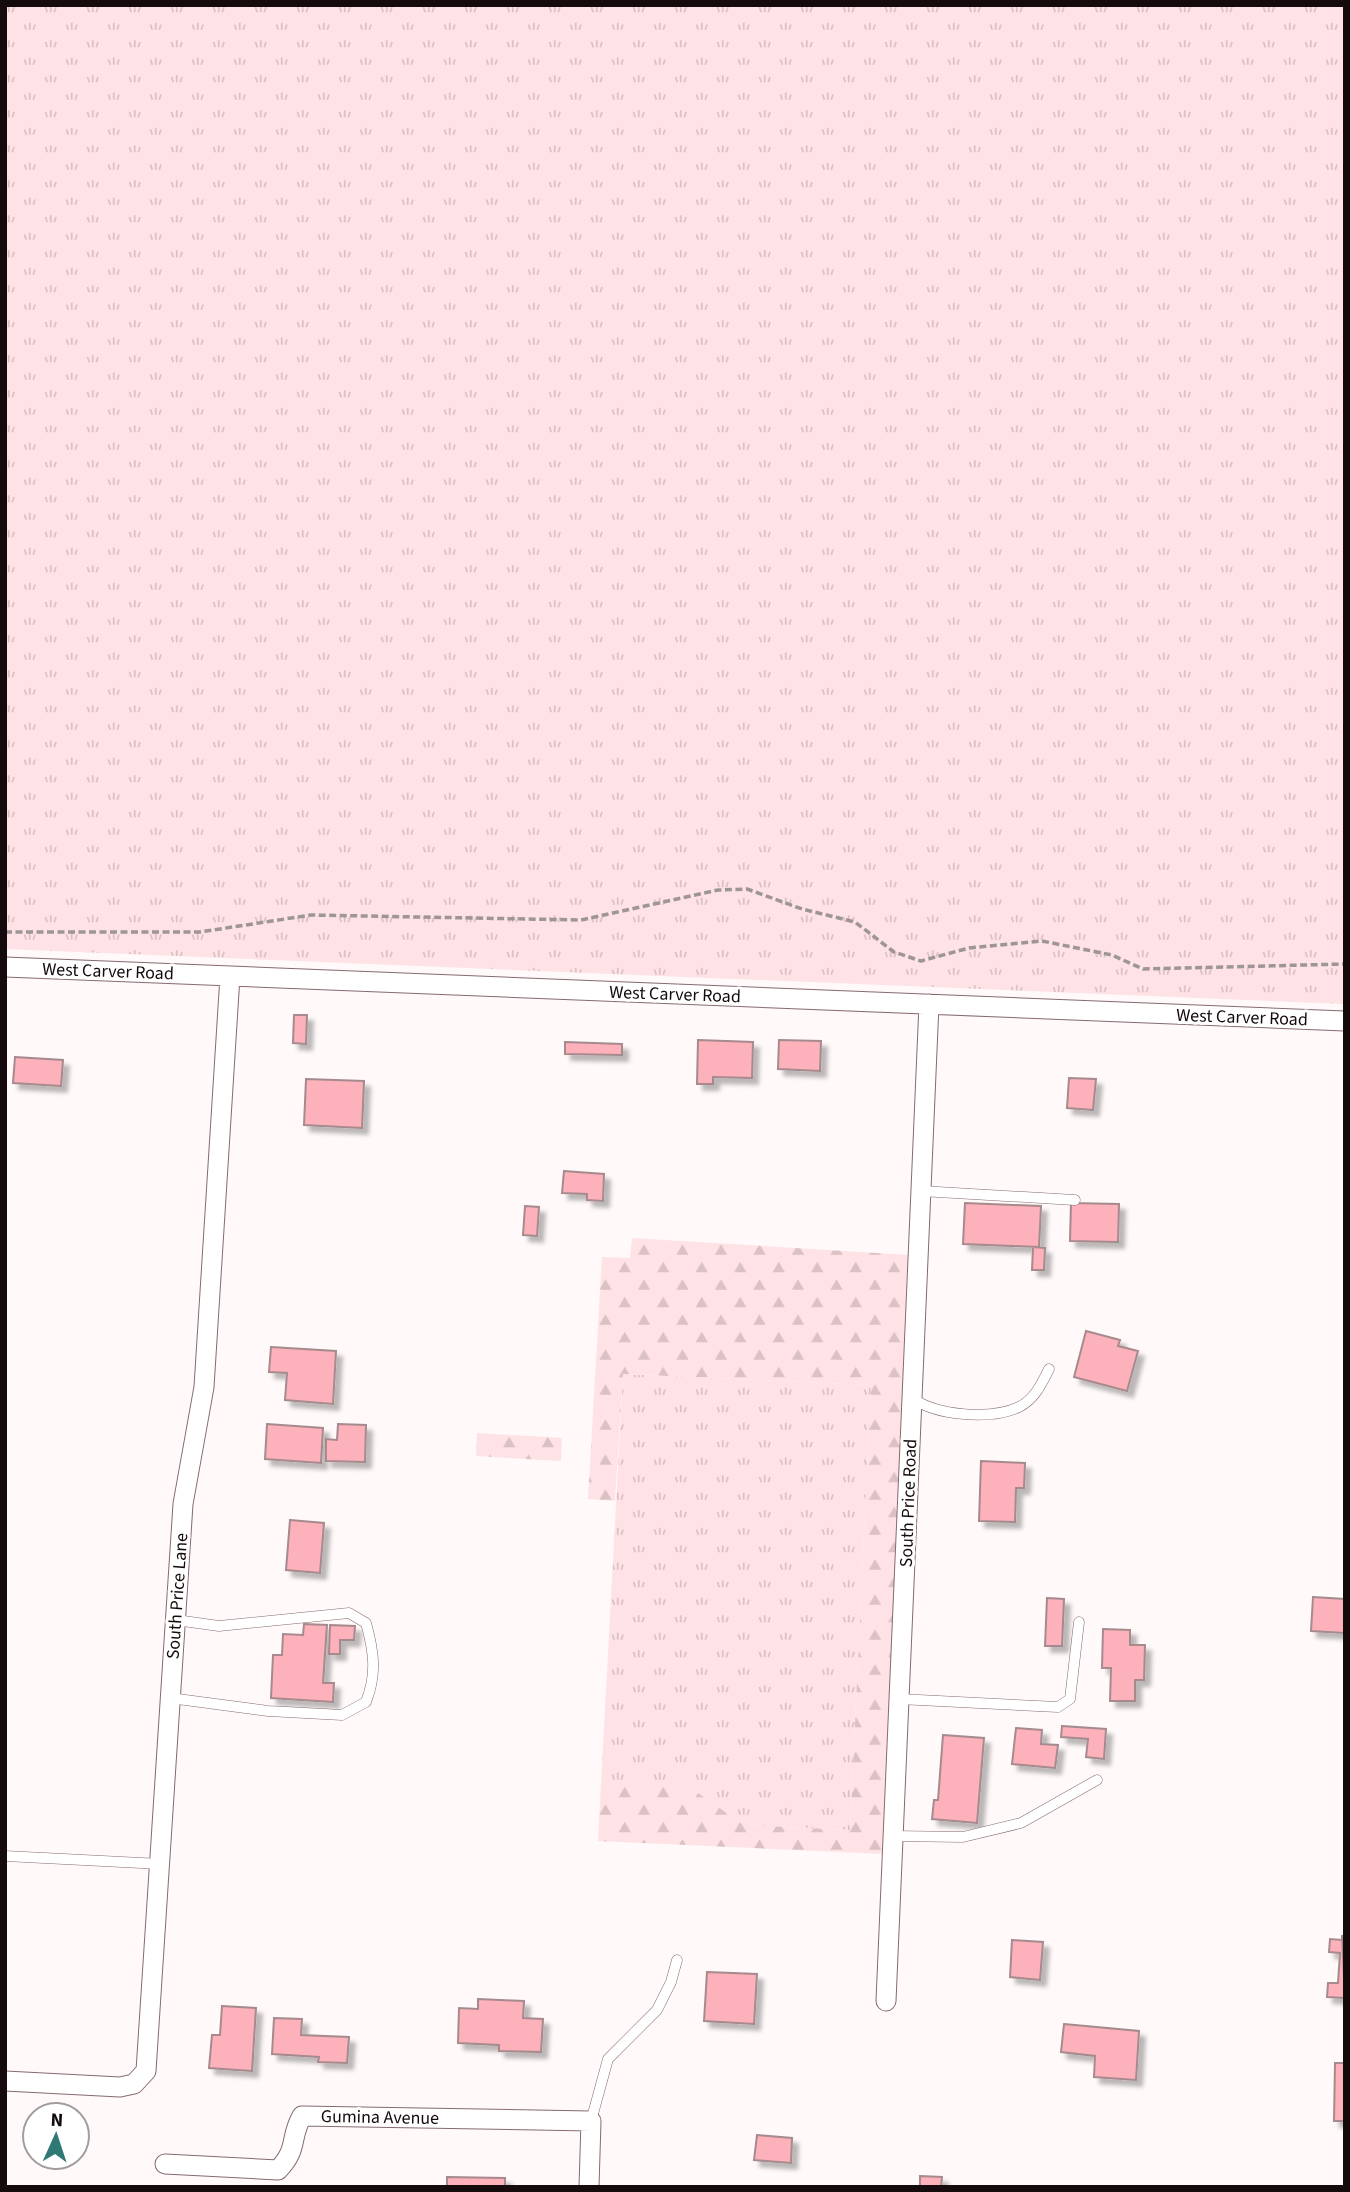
<svg xmlns="http://www.w3.org/2000/svg" width="1350" height="2192" font-family="'Source Sans 3',sans-serif">
	<style>
		.grass { fill: url(#grass-tufts) }
		.forest { fill: url(#forest-firs) }
		.building { fill: #fdb1bb; stroke: #a68a8d; stroke-width: 2; filter: url(#shadow) }
		.lines { fill: none; stroke-linecap: round; stroke-linejoin: round }
		.service-casing { stroke: #856b6e; stroke-width: 11 }
		.minor-casing { stroke: #856b6e; stroke-width: 21 }
		.path { stroke: #9d9596; stroke-width: 3.5; stroke-dasharray: 7 3.5; stroke-linecap: butt }
		.service { stroke: #fff; stroke-width: 10 }
		.minor { stroke: #fff; stroke-width: 19 }
		.labels { text-anchor: middle; stroke-width: 6; stroke-linejoin: round; paint-order: stroke }
		.street-label { font-size: 18px; fill: #150b0c; stroke: #fff }
	</style>
	<defs>
		<pattern id="grass-tufts" width="24" height="20" patternUnits="userSpaceOnUse" patternTransform="scale(1.75)"><rect width="24" height="20" fill="#ffe2e5"/><path d="M3 7l-1-3M5 7V3M7 7l1-3M15 17l-1-3M17 17v-4M19 17l1-3" fill="none" stroke="#dac1c3"/></pattern>
		<pattern id="forest-firs" width="22" height="20" patternUnits="userSpaceOnUse" patternTransform="scale(1.75)"><rect width="22" height="20" fill="#ffe2e5"/><path d="M5 1l3.5 6h-7zM16 11l3.5 6h-7z" fill="#dac1c3"/></pattern>
		<filter id="shadow"><feDropShadow dx="6" dy="6" stdDeviation="2" flood-color="#0004"/></filter>
	</defs>
	<rect width="100%" height="100%" fill="#fff9f9"/>
	<path class="grass" d="M5 5H1345V1004L5 949Z
		M623 1374 871 1385 850 1830 744 1825 685 1784H601Z"/>
	<path class="forest" d="M632 1238 909 1255 884 1854 598 1841 601 1784 670 1780 685 1784 744 1825 850 1830 871 1385 623 1374 615 1501 588 1499 602 1257 630 1258Z
		M477 1433 562 1438 561 1461 476 1456Z"/>
	<path class="building" d="M294 1015H307L306 1044 293 1043Z
		M698 1040 753 1042 752 1078 713 1077V1084H697Z
		M779 1040 821 1041 820 1071 778 1069Z
		M565 1042 622 1044V1055L565 1054Z
		M15 1057 63 1060 61 1086 13 1083Z
		M1069 1078 1096 1079 1093 1110 1067 1108Z
		M306 1079 364 1081 362 1128 304 1125Z
		M564 1171 604 1174 603 1201 587 1200V1194L562 1193Z
		M965 1203 1041 1206 1039 1247 963 1244Z
		M1071 1203 1119 1204 1118 1242 1070 1241Z
		M525 1206 539 1207 537 1236 523 1235Z
		M1033 1247 1045 1248 1044 1270H1032Z
		M1086 1331 1120 1340 1118 1346 1138 1351 1127 1391 1074 1377Z
		M271 1347 336 1351 333 1404 285 1400 287 1373 269 1372Z
		M267 1424 323 1428 321 1463 265 1459Z
		M338 1424 366 1425 365 1462 326 1461V1439L337 1440Z
		M981 1461 1025 1463 1024 1488H1016L1015 1522 979 1521Z
		M290 1520 324 1523 320 1573 286 1570Z
		M1313 1597 1345 1599V1633L1311 1631Z
		M1047 1598 1064 1599 1062 1646H1045Z
		M304 1624 327 1625 323 1683H334L333 1702 271 1698 273 1655H282L283 1634 303 1635Z
		M330 1625 355 1626 354 1640H340V1654H329Z
		M1103 1629 1130 1630V1645H1145L1144 1680H1135V1701H1110L1111 1668H1102Z
		M1062 1726 1106 1729 1104 1759 1086 1757 1088 1739 1061 1737Z
		M1016 1728 1042 1730 1041 1744 1058 1745 1055 1768 1012 1764Z
		M943 1735 984 1738 977 1823 932 1819 934 1800H938Z
		M1342 1935 1345 1998 1327 1997 1328 1983H1338L1340 1953 1329 1952 1330 1939 1342 1940Z
		M1012 1940 1043 1942 1040 1980 1010 1977Z
		M707 1972 757 1974 754 2024 704 2021Z
		M478 1999 524 2001 523 2018 543 2019 541 2052 499 2051V2045L458 2043 459 2008 478 2009Z
		M222 2006 256 2008 252 2071 209 2068 212 2035H220Z
		M274 2018 302 2019 301 2035 349 2037 347 2063 318 2062 319 2057 272 2054Z
		M1064 2024 1139 2031 1136 2080 1094 2077 1095 2056 1061 2052Z
		M1335 2063H1345V2121H1334Z
		M757 2135 792 2138 791 2163 754 2160Z
		M920 2176 942 2177 941 2187H920Z
		M447 2177 505 2178V2187H447Z"/>
	<g class="lines">
		<defs>
			<path id="service" d="M921 1191 1075 1200
				M912 1398C937 1416 991 1420 1019 1407 1035 1399 1042 1383 1049 1369
				M170 1698 268 1711 342 1715 366 1702C377 1674 374 1652 366 1623L349 1613 219 1626 176 1620
				M899 1699 1058 1707 1070 1699 1079 1622
				M893 1836 963 1837 1021 1823 1097 1780
				M5 1856 161 1864
				M591 2121 608 2059 657 2010 671 1982 677 1960"/>
			<path id="minor" d="M5 967 1345 1021
				M886 2001 929 1004
				M5 2081 120 2087 134 2084 146 2071 183 1504 204 1387 230 976
				M165 2164 278 2170C299 2148 289 2139 302 2116L591 2121 589 2187"/>
		</defs>
		<use href="#service" class="service-casing"/>
		<use href="#minor" class="minor-casing"/>
		<path class="path" d="M5 932H200L311 915 581 920 718 890 747 889 802 909 855 922 894 952 921 961 969 948 1042 941 1112 955 1143 969 1345 964"/>
		<use href="#service" class="service"/>
		<use href="#minor" class="minor"/>
	</g>
	<g class="labels">
		<g class="street-label">
			<text transform="translate(108 971) rotate(2)" y="6">West Carver Road</text>
			<text transform="translate(675 994) rotate(2)" y="6">West Carver Road</text>
			<text transform="translate(1242 1017) rotate(2)" y="6">West Carver Road</text>
			<text transform="translate(908 1503) rotate(-88)" y="6">South Price Road</text>
			<text transform="translate(177 1596) rotate(-86)" y="6">South Price Lane</text>
			<text transform="translate(380 2117) rotate(1)" y="6">Gumina Avenue</text>
		</g>
	</g>
	<rect width="1350" height="2192" fill="none" stroke="#150b0c" stroke-width="14"/>
	<g transform="translate(56 2136) rotate(3)"><circle r="33" fill="#ffffff" stroke="#a19d9e" stroke-width="2"/>
	<path d="M0-5L12 26L0 18L-12 26Z" fill="#307874"/>
	<text y="-10" font-size="19" font-weight="bold" text-anchor="middle" fill="#150b0c">N</text>
	</g>
</svg>
